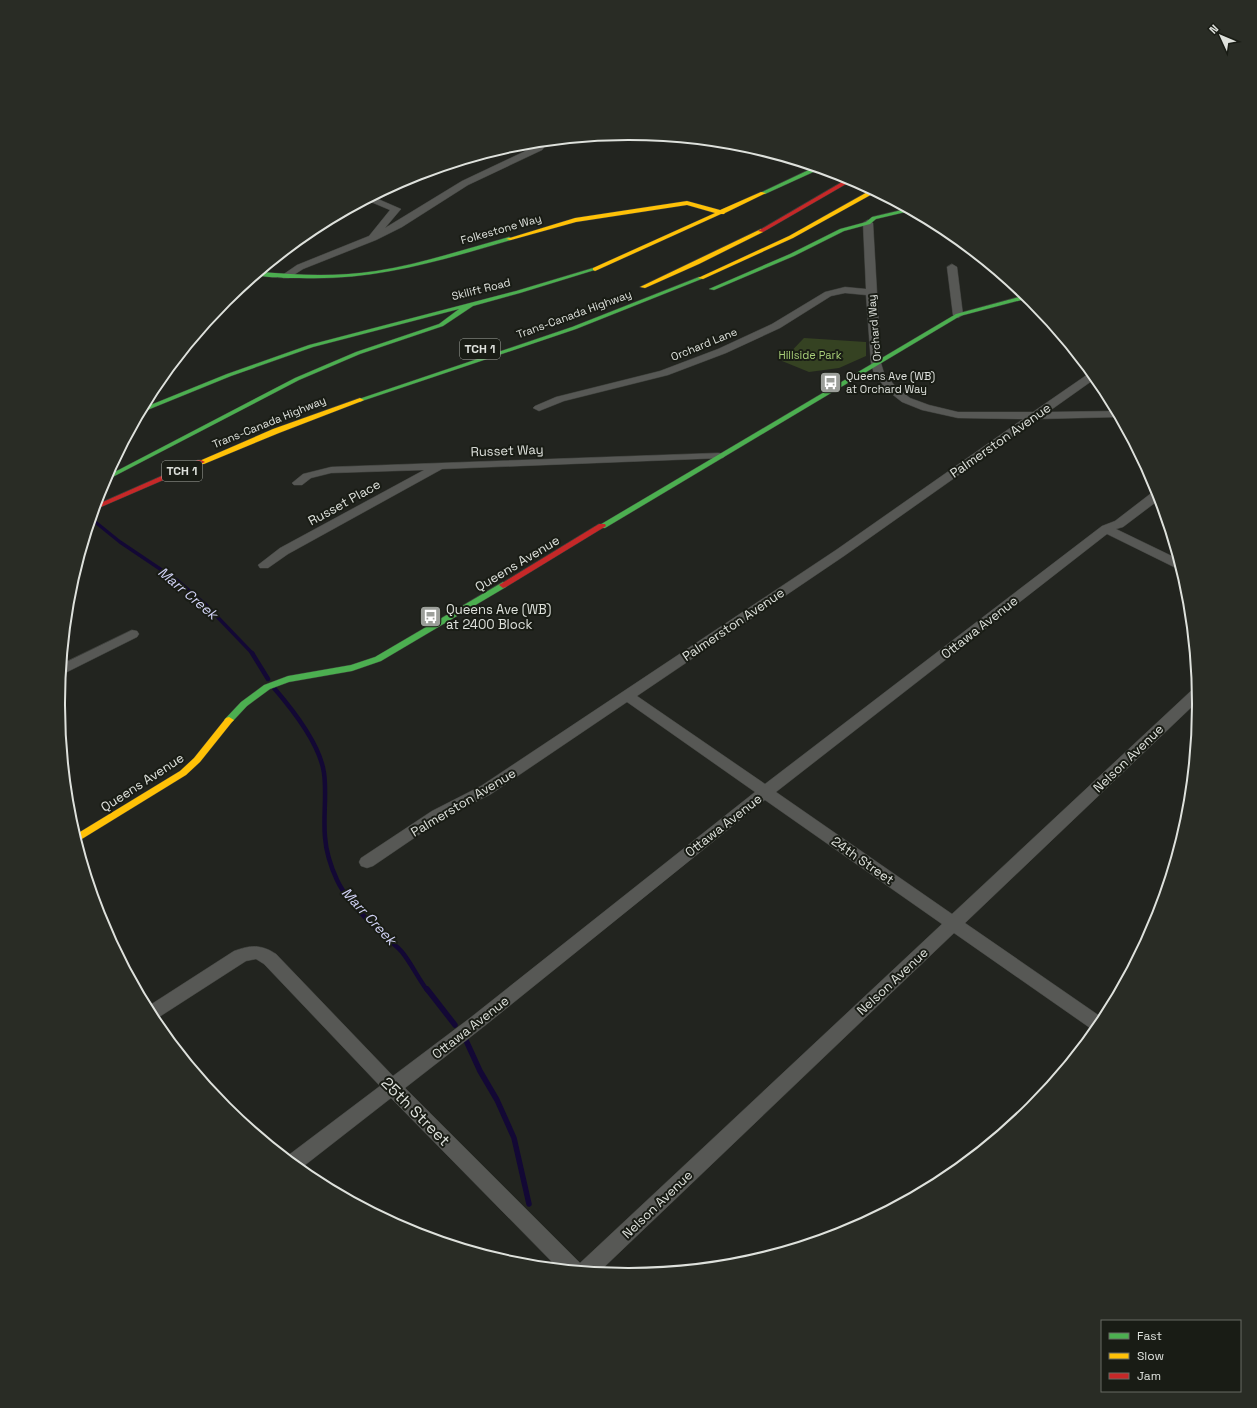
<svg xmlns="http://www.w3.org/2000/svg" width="1257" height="1408" font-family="'Space Grotesk',sans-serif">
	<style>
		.green { fill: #354222 }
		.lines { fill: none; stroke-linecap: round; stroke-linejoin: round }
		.stream-far2 { stroke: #130835; stroke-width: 3.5 }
		.stream-far1 { stroke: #130835; stroke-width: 4.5 }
		.stream { stroke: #130835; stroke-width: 5.5 }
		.street-casing { stroke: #3d3f3b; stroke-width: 1 }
		.fast-casing { stroke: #3d3f3b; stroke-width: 1 }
		.slow-casing { stroke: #3d3f3b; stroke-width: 1 }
		.jam-casing { stroke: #3d3f3b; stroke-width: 1 }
		.street { fill: #575855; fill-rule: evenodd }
		.fast { fill: #4caf50; fill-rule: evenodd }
		.slow { fill: #ffc107; fill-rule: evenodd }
		.jam { fill: #c62828; fill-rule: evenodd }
		.labels { text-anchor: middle; stroke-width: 4; stroke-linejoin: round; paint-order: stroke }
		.far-street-label { font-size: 11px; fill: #dee1dc; stroke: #191c15 }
		.far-park-label { font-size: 11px; fill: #a8ce78; stroke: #191c15 }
		.far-poi-label { font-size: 11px; fill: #dee1dc; stroke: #191c15; text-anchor: start }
		.shield { fill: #191c15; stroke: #a3a6a0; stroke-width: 1 }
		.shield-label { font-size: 12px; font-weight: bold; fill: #dee1dc }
		.street-label { font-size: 13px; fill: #dee1dc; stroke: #191c15 }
		.poi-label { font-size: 13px; fill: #dee1dc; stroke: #191c15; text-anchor: start }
		.water-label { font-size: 14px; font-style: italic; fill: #d1d2f5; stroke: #191c15 }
		.near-street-label { font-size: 16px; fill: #dee1dc; stroke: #191c15 }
		.rim { fill: none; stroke: #dee1dc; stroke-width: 2 }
	</style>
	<rect width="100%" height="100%" fill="#22241f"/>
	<path class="green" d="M804 338 866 342V356L839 368 809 372 782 361Z"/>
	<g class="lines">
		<path class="stream-far2" d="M94 521 120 542 178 581 205 604 253 654"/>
		<path class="stream-far1" d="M252 653 268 679
			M274 688C293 710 320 744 324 773 327 794 323 816 325 837 326 851 331 867 337 880 345 898 367 920 382 934 388 940 396 945 402 952 411 963 418 978 427 990"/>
		<path class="stream" d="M427 989 455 1025
			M464 1036 480 1071 497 1100 514 1138 529 1204"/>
		<defs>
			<path id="street" d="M549 141 542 150 468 185 402 227 376 240 303 269 289 278H283L281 276 297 265 369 236 390 210 371 202 361 207H355L410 177 423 174 418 180 378 199 401 209 385 228 462 181 536 146 540 142Z
				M868 220 873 223 881 363 884 373 896 387 910 398 929 405 958 412H1033L1091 372 1096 378 1048 412 1116 411 1119 417 1038 419 844 556 637 696 765 784 1102 526 1115 521 1154 491H1157L1160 499 1123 527 1116 529 1178 559 1181 569 1176 568 1107 534 776 792 952 914 1193 689 1197 687 1199 700 965 923 1104 1019 1095 1031 1093 1030 954 933 599 1272 558 1268 391 1098 300 1169 286 1157 380 1086 264 964 256 959 246 961 156 1019 154 1020 147 1007 234 951C250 945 261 944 276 954L393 1076 470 1018 755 792 627 702 491 794 442 819 373 866 367 868 361 866 359 862 361 858 432 811 481 786 836 550 1023 419 958 418 922 410 902 402 888 391 874 374 871 363 866 295 845 293 831 296 780 328 726 353 668 375 564 401 539 411 533 408 535 406 556 397 660 371 718 349 772 324 825 292 845 287 866 289 863 223ZM765 800 942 924 580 1263 405 1088 482 1028Z
				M952 264 957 267 963 315 958 318 953 315 947 267Z
				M719 453 723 454 725 456 723 458 442 469 288 554 268 568H260L258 565 280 548 424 470 331 473 311 478 302 485H294L292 483 303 474 331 467Z
				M132 630 137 631 139 634 137 637 61 675 62 664Z"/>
			<path id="fast" d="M815 167 820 169 765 194 760 193Z
				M906 209 910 211 876 219 870 224 844 231 794 256 714 290 709 289 790 254 840 229 866 222 872 217Z
				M509 237 511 238V240C439 261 374 281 299 278 285 278 270 278 256 275L260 272C298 275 337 277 376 271 421 264 465 249 509 237Z
				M593 268 598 269 520 293 473 306 443 326 360 354 299 380 103 482 107 476 295 378 356 352 439 324 459 309 313 347 231 376 140 413 143 408 227 374 309 345 516 291Z
				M699 277 704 278 576 329 362 401 360 402 356 400 572 327Z
				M1026 295 1029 298 960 316 605 528H599L598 526 956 314Z
				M503 582 507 585 506 587 381 661 352 671 289 682 270 689 247 706 232 722 229 723 224 720 241 702 264 685 288 676 351 665 375 657Z"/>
			<path id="slow" d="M871 190 876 192 793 238 703 279 698 278 789 236Z
				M761 192 766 193 725 213 724 214H721L595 271 593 270V268L715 213 687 205 576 222 511 240 506 239 575 218 687 201 720 210Z
				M761 229 763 230V232L699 264 645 288 640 287Z
				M360 398 364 400 362 401 279 433 204 464H201L197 462 273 429Z
				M229 717 234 720 232 722 200 762 186 775 77 842 75 835 180 771 194 758 226 718Z"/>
			<path id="jam" d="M849 178 853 180 763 232 758 231Z
				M198 460H201L205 462 94 510 96 505Z
				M599 524H605L606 526 506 587 503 588 499 585Z"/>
		</defs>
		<use href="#street" class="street-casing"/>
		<use href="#fast" class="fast-casing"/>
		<use href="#slow" class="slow-casing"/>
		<use href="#jam" class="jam-casing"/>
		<use href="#street" class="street"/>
		<use href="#fast" class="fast"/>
		<use href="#slow" class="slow"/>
		<use href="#jam" class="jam"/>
	</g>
	<defs>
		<symbol id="bus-square" viewBox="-11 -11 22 22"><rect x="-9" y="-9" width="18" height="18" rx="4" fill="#9c9f9a" stroke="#191c15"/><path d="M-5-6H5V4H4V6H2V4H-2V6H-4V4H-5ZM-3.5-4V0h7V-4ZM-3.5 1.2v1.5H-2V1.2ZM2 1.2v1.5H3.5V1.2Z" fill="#fff"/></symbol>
	</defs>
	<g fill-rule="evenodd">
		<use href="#bus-square" x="818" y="370" width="25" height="25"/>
		<use href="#bus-square" x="418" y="604" width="25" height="25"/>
	</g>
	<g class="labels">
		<g class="far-street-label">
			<text transform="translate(501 229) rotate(-16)" y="4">Folkestone Way</text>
			<text transform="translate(481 289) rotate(-14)" y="4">Skilift Road</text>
			<text transform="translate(574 314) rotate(-20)" y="4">Trans-Canada Highway</text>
			<text transform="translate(874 328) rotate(-95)" y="4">Orchard Way</text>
			<text transform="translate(704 344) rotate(-22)" y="4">Orchard Lane</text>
			<text transform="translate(269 422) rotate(-22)" y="4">Trans-Canada Highway</text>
		</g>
		<g class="far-park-label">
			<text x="810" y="359">Hillside Park</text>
		</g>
		<g class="far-poi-label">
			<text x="846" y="380">Queens Ave (WB)<tspan x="846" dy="13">at Orchard Way</tspan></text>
		</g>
		<g class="shield">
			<rect x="460" y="339" width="40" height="20" rx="3"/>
			<rect x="162" y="461" width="40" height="20" rx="3"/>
		</g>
		<g class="shield-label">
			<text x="480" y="353">TCH 1</text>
			<text x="182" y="475">TCH 1</text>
		</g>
		<g class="street-label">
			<text transform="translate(1000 440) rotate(-35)" y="5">Palmerston Avenue</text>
			<text transform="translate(507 450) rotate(-2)" y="5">Russet Way</text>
			<text transform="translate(344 502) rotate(-29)" y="5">Russet Place</text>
			<text transform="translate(517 563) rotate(-31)" y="5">Queens Avenue</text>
			<text transform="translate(733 624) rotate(-34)" y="5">Palmerston Avenue</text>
			<text transform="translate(979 627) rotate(-38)" y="5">Ottawa Avenue</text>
			<text transform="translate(1128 758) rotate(-44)" y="5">Nelson Avenue</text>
			<text transform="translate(142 782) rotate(-33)" y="5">Queens Avenue</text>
			<text transform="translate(463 802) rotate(-31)" y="5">Palmerston Avenue</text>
			<text transform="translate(723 825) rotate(-38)" y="5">Ottawa Avenue</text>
			<text transform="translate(863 860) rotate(35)" y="5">24th Street</text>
			<text transform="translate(892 981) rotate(-43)" y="5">Nelson Avenue</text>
			<text transform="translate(470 1027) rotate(-38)" y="5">Ottawa Avenue</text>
			<text transform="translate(657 1204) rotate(-44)" y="5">Nelson Avenue</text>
		</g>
		<g class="poi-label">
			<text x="446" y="614">Queens Ave (WB)<tspan x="446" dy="15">at 2400 Block</tspan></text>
		</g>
		<g class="water-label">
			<text transform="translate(188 593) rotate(40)" y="5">Marr Creek</text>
			<text transform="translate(369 916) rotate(47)" y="5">Marr Creek</text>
		</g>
		<g class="near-street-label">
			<text transform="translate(416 1111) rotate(45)" y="6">25th Street</text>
		</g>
	</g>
	<path d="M0 0H1257V1408H0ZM628 140H629A563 563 0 0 1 1192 703V705A563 563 0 0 1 629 1268H628A563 563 0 0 1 65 705V703A563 563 0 0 1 628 140Z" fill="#292c25" fill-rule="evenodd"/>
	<path class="rim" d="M628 140H629A563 563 0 0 1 1192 703V705A563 563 0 0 1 629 1268H628A563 563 0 0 1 65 705V703A563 563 0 0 1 628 140Z"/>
	<rect x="1101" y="1320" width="140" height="72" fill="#191c15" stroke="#686b65"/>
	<rect x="1109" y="1333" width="20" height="6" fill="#4caf50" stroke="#686b65"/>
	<text x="1137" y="1340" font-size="12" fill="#dee1dc">Fast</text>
	<rect x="1109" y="1353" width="20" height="6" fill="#ffc107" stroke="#686b65"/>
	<text x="1137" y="1360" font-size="12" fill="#dee1dc">Slow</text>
	<rect x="1109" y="1373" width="20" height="6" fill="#c62828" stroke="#686b65"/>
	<text x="1137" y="1380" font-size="12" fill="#dee1dc">Jam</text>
	<g transform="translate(1221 36) rotate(314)" stroke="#191c15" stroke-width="3" paint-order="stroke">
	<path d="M0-3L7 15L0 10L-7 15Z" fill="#dee1dc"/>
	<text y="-6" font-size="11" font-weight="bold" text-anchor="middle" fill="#dee1dc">N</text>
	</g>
</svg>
